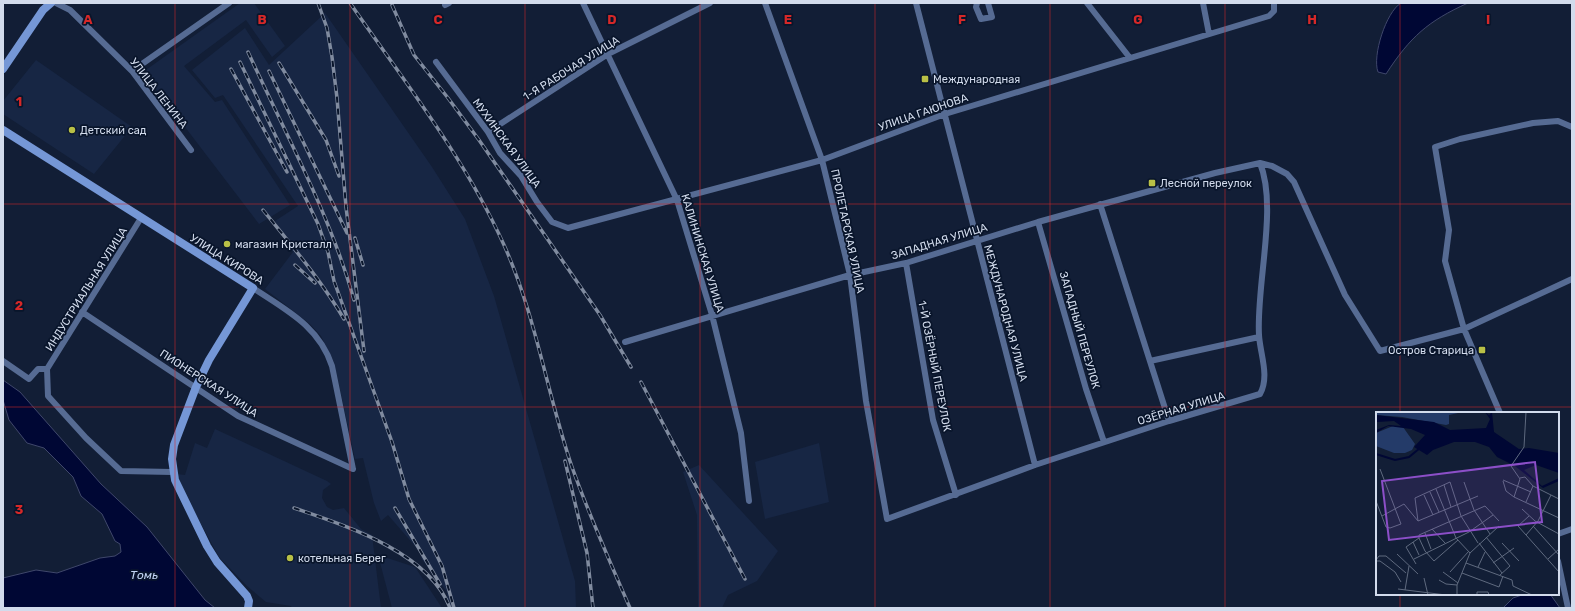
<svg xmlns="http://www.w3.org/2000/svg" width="1575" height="611" font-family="Rubik,sans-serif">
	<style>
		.built { fill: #172644 }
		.water { fill: #000734; stroke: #3f476b }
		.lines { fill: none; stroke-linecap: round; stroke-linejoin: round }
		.street { stroke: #566b93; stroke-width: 6 }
		.secondary { stroke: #7597d6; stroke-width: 8 }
		.rail-casing { stroke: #808b9f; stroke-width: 3.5 }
		.rail { stroke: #09152b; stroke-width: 2; stroke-dasharray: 6; stroke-linecap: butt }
		.grid { fill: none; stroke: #d62828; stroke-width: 1; stroke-opacity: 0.55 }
		.poi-dot { fill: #b9c046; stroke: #09152b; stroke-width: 1.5 }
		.labels { text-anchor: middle; stroke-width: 3.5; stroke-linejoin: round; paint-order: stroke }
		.street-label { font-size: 11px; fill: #d2dbec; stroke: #09152b }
		.poi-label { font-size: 11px; fill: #d2dbec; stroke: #09152b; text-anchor: start }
		.water-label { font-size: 12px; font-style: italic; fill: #c3d5f4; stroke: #09152b }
		.inset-river { fill: none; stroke: #000734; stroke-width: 2 }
		.inset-road { fill: none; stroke: #5f6a7f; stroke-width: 1 }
		.view { fill: #8c4fc8; fill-opacity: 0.15; stroke: #8c4fc8; stroke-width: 2 }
		.inset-edge { fill: none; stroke: #d2dbec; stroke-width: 2 }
		.grid-label { font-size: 13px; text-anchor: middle; font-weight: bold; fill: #d62828; stroke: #09152b; stroke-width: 3.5; stroke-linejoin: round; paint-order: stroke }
	</style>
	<rect width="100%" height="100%" fill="#121e36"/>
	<path class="built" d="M240 3H254L285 46 272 57 246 20 184 66 215 102 222 100 290 205 259 224 143 72Z
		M325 13 432 167 465 219 494 296 575 581 576 608H448L447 592 421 558 422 554 388 515 381 521 374 503 363 458 355 459 334 362 321 336 310 324 265 289 293 252 275 221 298 206 223 95 215 98 192 70 245 28 269 65Z
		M36 60 132 127 94 174 3 114V101Z
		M215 429 327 481 331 484 323 490 322 498 327 507 333 510 344 508 361 529 372 535 381 608H292L291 606 266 602 247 586 219 557 183 491 177 474 185 475 195 443 207 448Z
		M819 443 829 502 765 519 755 462Z
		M699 465 778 551 757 581 728 595 722 608H698L697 515 683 472Z
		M378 555 415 567 442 608H392Z"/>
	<path class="water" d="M1401 3H1468C1428 21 1410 37 1386 74L1378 72C1372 56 1386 12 1401 3Z
		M3 380 20 392 101 484 147 527 205 600 215 608H3V578L36 570 57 573 100 558 115 556 121 552 120 544 115 541 102 514 81 496 73 477 44 448 27 443 9 420 3 400Z
		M1525 594H1550L1560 608H1503L1513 598Z"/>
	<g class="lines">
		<path class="street" d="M56 3 70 10 132 71 191 150
			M583 3 677 200 712 315 741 433 749 501
			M765 3 822 160 850 275 866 401 887 519 1035 465 1169 421 1260 394C1270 376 1260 354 1259 335 1256 285 1278 207 1260 163
			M916 3 1035 465
			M977 3 976 7 981 19 992 17 988 3
			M1087 3 1130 58
			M1203 3 1209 34
			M445 5 449 3
			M436 62 488 132 500 153 521 176 537 202 552 222 568 228 822 160 945 114 1269 16 1274 11V3
			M132 71 229 3
			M488 132 608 54 710 3
			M1100 204 1169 421
			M1038 222 1086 389 1104 442
			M906 263 933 420 956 495
			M253 288C286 310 319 326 332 366L353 469
			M82 312 238 416 353 469
			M625 342 850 275 906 263 1038 222 1215 173 1260 163 1272 166 1287 174 1294 182 1345 295 1380 351 1464 329 1572 279
			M3 361 29 379 38 369H47L48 396 86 438 121 471 172 472
			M1150 361 1259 337
			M47 369 141 218
			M1500 413 1464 329 1445 261 1449 230 1435 147 1460 139 1533 123 1558 121 1572 127
			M1558 534 1572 529
			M1558 561 1568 608"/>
		<path class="secondary" d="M3 69 43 10 51 3
			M3 130 253 288 209 360 196 387 174 445 172 459 175 480 207 546 217 562 247 596 249 601 248 608"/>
		<defs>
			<path id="rail" d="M318 3 327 28 332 57 337 98 346 207 364 351
				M350 3C404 81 465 158 504 245 536 316 547 394 572 467 589 515 610 562 630 608
				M392 5 414 55 448 98 479 140 600 315 631 367
				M248 52C285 133 330 214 354 300
				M240 62 318 224 328 252 334 281 392 442 409 499 442 566 454 608
				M279 63 326 140 339 176
				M231 69 287 172
				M269 71 347 233
				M263 210C292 246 321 280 344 319
				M355 238 363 265
				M295 265 315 283
				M641 382 745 579
				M565 461 587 553 593 608
				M294 508C346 526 429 552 450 608
				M395 508 440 584"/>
		</defs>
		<use href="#rail" class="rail-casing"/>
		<use href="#rail" class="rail"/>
	</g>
	<path class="grid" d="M175 3V608M350 3V608M525 3V608M700 3V608M875 3V608M1050 3V608M1225 3V608M1400 3V413M3 204H1572M3 407H1572M1400 594V608"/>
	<g class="poi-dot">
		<rect x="921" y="75" width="8" height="8" rx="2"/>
		<circle cx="72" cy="130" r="4"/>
		<rect x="1148" y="179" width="8" height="8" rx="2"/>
		<circle cx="227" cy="244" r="4"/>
		<rect x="1478" y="346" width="8" height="8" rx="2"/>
		<circle cx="290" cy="558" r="4"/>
	</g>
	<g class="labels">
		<g class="street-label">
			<text transform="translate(571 68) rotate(-32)" y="4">1-Я РАБОЧАЯ УЛИЦА</text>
			<text transform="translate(159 93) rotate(52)" y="4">УЛИЦА ЛЕНИНА</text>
			<text transform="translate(923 112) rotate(-19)" y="4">УЛИЦА ГАЮНОВА</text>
			<text transform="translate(507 143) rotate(54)" y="4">МУХИНСКАЯ УЛИЦА</text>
			<text transform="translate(848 231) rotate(78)" y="4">ПРОЛЕТАРСКАЯ УЛИЦА</text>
			<text transform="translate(939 241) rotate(-17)" y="4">ЗАПАДНАЯ УЛИЦА</text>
			<text transform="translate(703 253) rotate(73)" y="4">КАЛИНИНСКАЯ УЛИЦА</text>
			<text transform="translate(227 259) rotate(32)" y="4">УЛИЦА КИРОВА</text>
			<text transform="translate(86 289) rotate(-58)" y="4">ИНДУСТРИАЛЬНАЯ УЛИЦА</text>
			<text transform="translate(1006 313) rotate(75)" y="4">МЕЖДУНАРОДНАЯ УЛИЦА</text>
			<text transform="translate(1080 330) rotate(74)" y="4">ЗАПАДНЫЙ ПЕРЕУЛОК</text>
			<text transform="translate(935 366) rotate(79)" y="4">1-Й ОЗЁРНЫЙ ПЕРЕУЛОК</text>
			<text transform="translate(209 383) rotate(33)" y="4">ПИОНЕРСКАЯ УЛИЦА</text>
			<text transform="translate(1181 408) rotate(-17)" y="4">ОЗЁРНАЯ УЛИЦА</text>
		</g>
		<g class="poi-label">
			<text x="933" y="83">Международная</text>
			<text x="80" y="134">Детский сад</text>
			<text x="1160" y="187">Лесной переулок</text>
			<text x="235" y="248">магазин Кристалл</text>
			<text x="1474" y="354" text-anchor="end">Остров Старица</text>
			<text x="298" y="562">котельная Берег</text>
		</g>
		<g class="water-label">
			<text x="144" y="579">Томь</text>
		</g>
	</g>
	<g transform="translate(1376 412)">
		<rect width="183" height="183" fill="#121e36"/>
		<path d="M0 0H82V1L73 3V12L70 13 26 5 0 3ZM17 14 27 15 39 32 36 38 29 41H18L0 34V21Z" fill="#243b69"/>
		<path d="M109 0 113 3 116 0 118 20 143 37 153 36 183 41V61L160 53 148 58 166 74 183 66V69L167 76 139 54 121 45 113 35 99 30H78L57 38 51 43 38 35 49 23 35 17 12 14 0 21V18L13 13 25 14 18 9 1 10 0 3 58 10 74 18 110 16 114 7Z" fill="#000734"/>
		<path class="inset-river" d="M0 42 19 48 33 45 44 36"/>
		<path class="inset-road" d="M150 0 148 35 135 54 144 67 138 85 183 106M144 66 149 65 157 74 183 87M127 68 155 80M127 69 130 79 138 85M88 70 98 98 114 122M68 73 75 95M60 77 80 126 94 141M54 80 63 100M48 83 57 103M0 89 10 115 14 116 25 112 4 57M150 90 157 74M146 97 159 109 183 122M6 104 28 92 42 109M153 104 142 114 183 160M42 109 39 86 74 70 85 104 102 131M42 109 102 84M157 114 183 143M56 117 69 131M49 121 55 137M150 123 162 109 175 83M110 125 134 154 124 163M43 126 49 139 58 149 82 128M37 130 43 143M103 131 126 161M126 131 143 149M21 142 42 162M38 147 93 120 117 103M172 147 183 137M0 148 3 144H10L30 161M0 149H4L19 160 25 170M90 151 136 168 137 174 156 183M117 151 138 136M40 152 30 135 43 126V123L109 94 123 109M102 155 109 140M67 160 82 171M74 160 93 139M86 161 123 175 127 164M48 166 52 183M63 168 70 172 81 173M22 177 70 183M29 178 33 154M81 183V173L94 141 123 114M101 183V180H112L113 183"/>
		<path class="view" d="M159 50 166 110 13 128 6 69Z"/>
		<rect width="183" height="183" class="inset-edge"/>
	</g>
	<g class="grid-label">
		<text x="88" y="24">A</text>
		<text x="262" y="24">B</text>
		<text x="438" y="24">C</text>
		<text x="612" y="24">D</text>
		<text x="788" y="24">E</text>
		<text x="962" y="24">F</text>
		<text x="1138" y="24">G</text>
		<text x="1312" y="24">H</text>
		<text x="1488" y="24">I</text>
		<text x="19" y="106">1</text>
		<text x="19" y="310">2</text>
		<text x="19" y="514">3</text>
	</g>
	<rect width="1575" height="611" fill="none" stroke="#d2dbec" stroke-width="8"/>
</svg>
